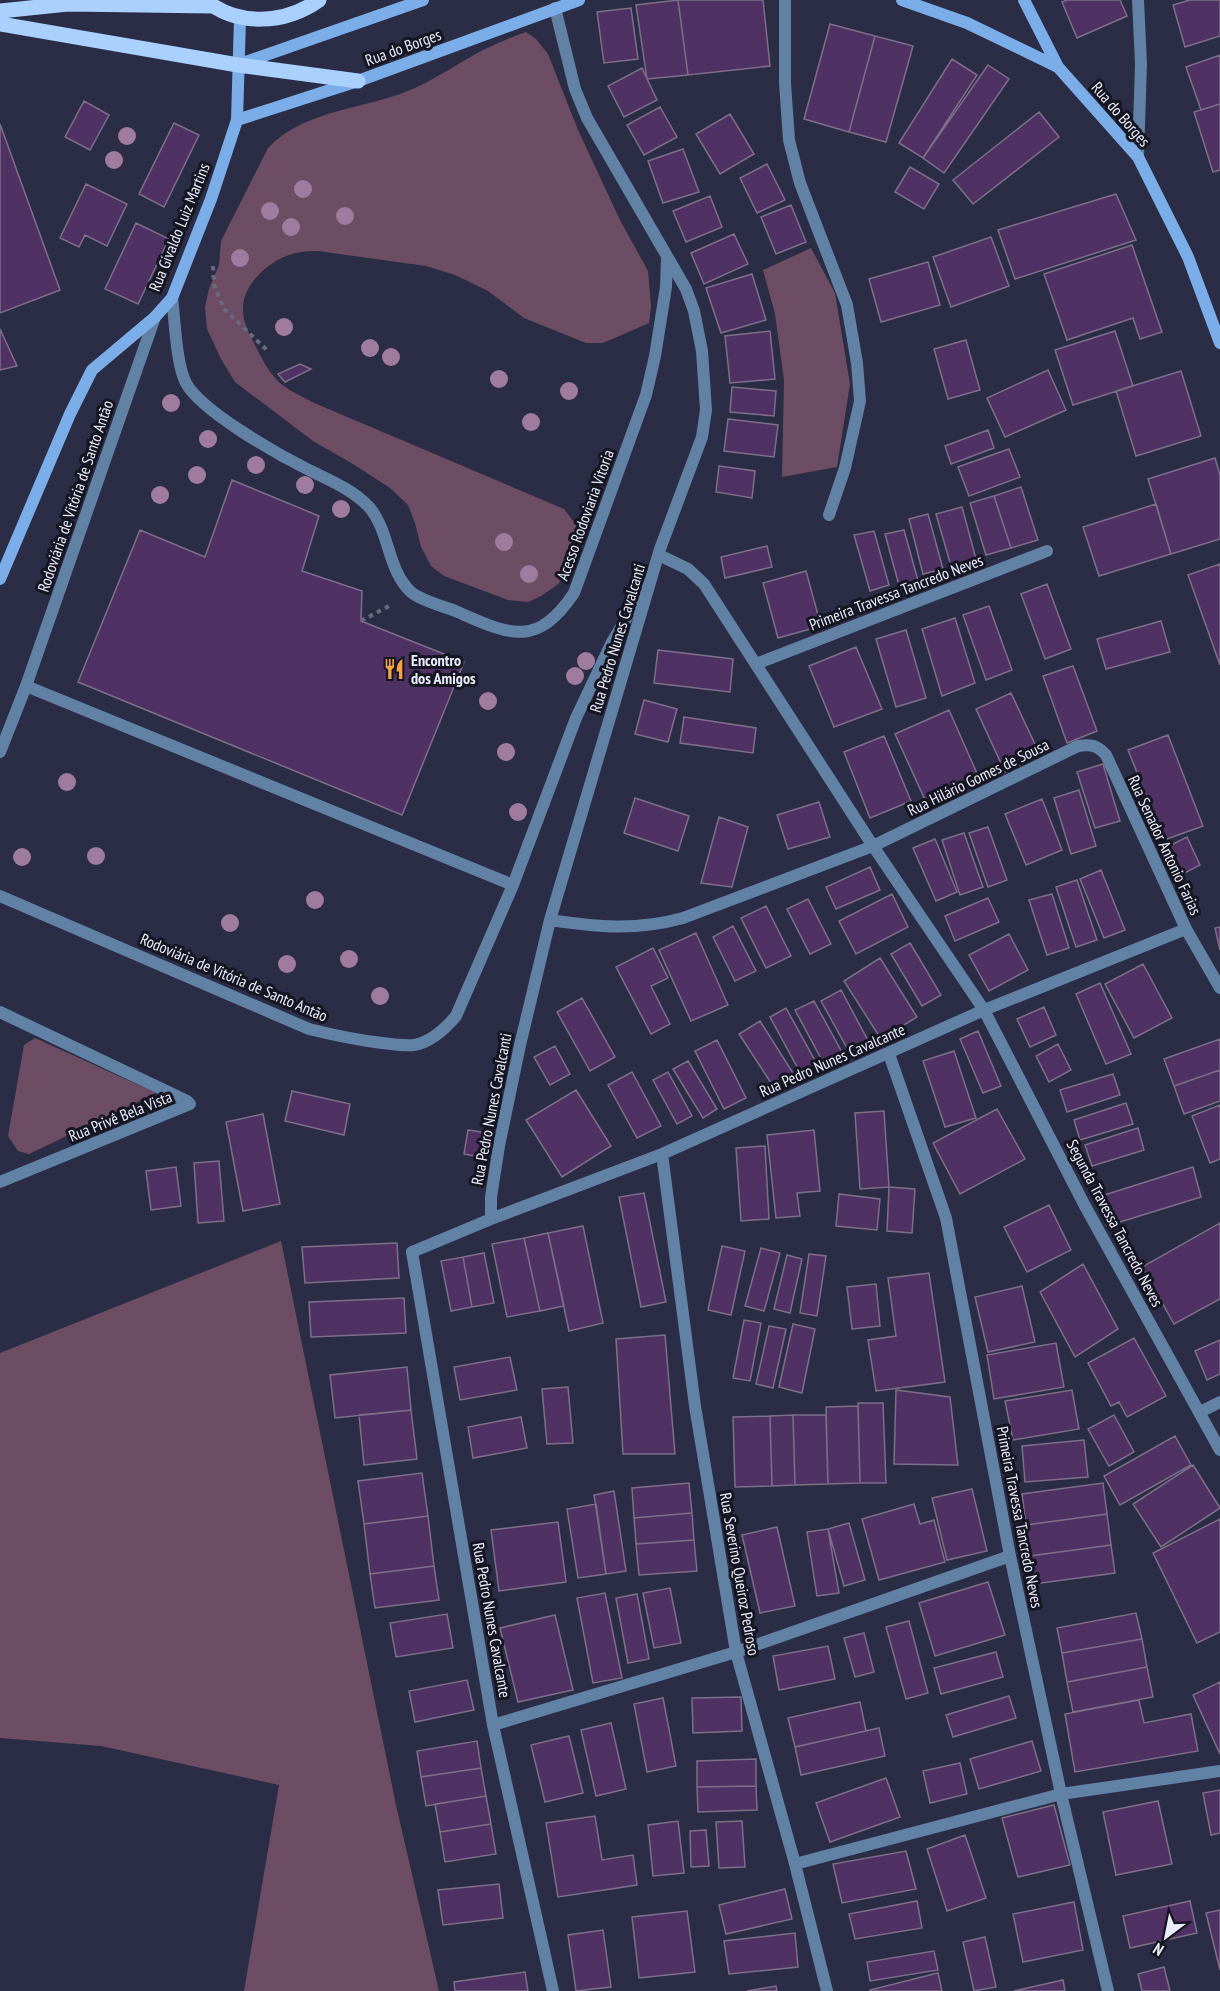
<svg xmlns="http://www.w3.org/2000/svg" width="1220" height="1991" font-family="'PT Sans Narrow',sans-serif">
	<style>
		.green { fill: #6d4d63 }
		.building { fill: #4f3263; stroke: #7e6f89; stroke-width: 1.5 }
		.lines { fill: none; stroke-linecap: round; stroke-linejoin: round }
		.path { stroke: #696a80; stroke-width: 4; stroke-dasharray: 4.5 4.5; stroke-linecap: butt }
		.lane { stroke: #6181a5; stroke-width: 12 }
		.street { stroke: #6181a5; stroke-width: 12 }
		.secondary { stroke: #7baee8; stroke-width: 12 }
		.primary { stroke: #aad1fd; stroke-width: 15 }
		.tree { fill: #9f7b9f }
		.labels { text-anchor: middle; stroke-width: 6; stroke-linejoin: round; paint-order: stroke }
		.street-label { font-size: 16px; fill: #ebedfd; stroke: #151621 }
		.poi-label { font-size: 16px; font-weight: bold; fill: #ebedfd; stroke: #151621; text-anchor: start }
	</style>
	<rect width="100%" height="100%" fill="#2b2c45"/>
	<path class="green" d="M526 32 536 39 548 54 578 130 620 220 648 271 651 307 649 323 603 343H586L524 318 488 291 455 275 426 266 318 251C307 251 296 252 286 256 265 265 242 286 243 310 243 324 251 337 257 349 263 361 270 374 280 383 289 391 302 396 312 402L564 509 584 535 573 567 557 585 541 596 528 602 508 600 444 576 431 566 421 547 415 523 408 505 390 488 353 464 313 441 235 382 221 359 207 329 205 307 209 289 219 265 221 241 268 148C306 108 367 110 415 88 439 77 460 62 483 50 497 43 512 37 526 32Z
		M811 248 835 293 850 384 837 467 782 477 784 380 775 314 763 270Z
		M35 1038 156 1093 29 1154 18 1151 8 1136 24 1045Z
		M281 1241 396 1805 439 1991H244L279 1785 101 1746 0 1738V1353Z"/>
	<path class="building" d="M678 0H763L770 66 688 75Z
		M678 0 688 75 647 79 636 5Z
		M1067 0H1120L1127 16 1077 38 1062 2Z
		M1190 0H1220V36L1185 47 1173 5Z
		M631 8 638 59 604 63 597 12Z
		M830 24 875 36 849 132 804 119Z
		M875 36 913 46 886 142 849 132Z
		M1220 55V104L1201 110 1186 67Z
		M952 59 977 75 923 158 899 143Z
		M988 65 1009 79 944 173 923 158Z
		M642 68 657 100 624 117 608 86Z
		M84 101 109 115 90 150 65 137Z
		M1220 104V170L1213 172 1194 112Z
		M660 107 677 137 644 155 627 125Z
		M1039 112 1059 137 973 204 953 180Z
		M730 114 754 154 720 174 696 134Z
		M174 123 199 135 164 207 139 194Z
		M0 124 60 290 0 313Z
		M683 149 699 192 663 203 648 161Z
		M767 164 785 200 757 213 740 178Z
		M910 167 939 184 924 209 895 192Z
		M86 184 127 204 107 246 85 235 79 247 60 238Z
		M1116 194 1136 240 1015 279 998 230Z
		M710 196 722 227 686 242 673 211Z
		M791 205 806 242 776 254 761 217Z
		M136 223 169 239 138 304 105 289Z
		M734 234 748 264 704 284 691 253Z
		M991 237 1009 286 951 307 933 257Z
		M1132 245 1162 332 1140 339 1133 318 1067 340 1044 274Z
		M928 262 940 305 881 322 869 279Z
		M752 274 766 320 721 333 706 288Z
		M0 329 17 366 0 370Z
		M770 331 775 379 730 383 725 336Z
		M1115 331 1133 386 1073 405 1055 350Z
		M966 340 980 390 948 399 934 349Z
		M300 364 311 369 285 382 278 374Z
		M1048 370 1066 410 1005 437 987 398Z
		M1181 371 1201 436 1136 456 1116 391Z
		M732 387 776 391 774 416 730 412Z
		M728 419 778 425 774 457 724 451Z
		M988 430 994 448 951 464 945 446Z
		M1009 449 1020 477 969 496 958 467Z
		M1215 458 1220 475V539L1171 554 1148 479Z
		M719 466 755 471 752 498 716 492Z
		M232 480 319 516 302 571 362 591 361 621 464 662 402 815 78 682 140 530 205 557Z
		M1021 487 1038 540 1011 548 994 496Z
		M994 496 1011 548 986 555 970 503Z
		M1156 504 1171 554 1099 576 1083 527Z
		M962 507 976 559 951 566 936 514Z
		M928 514 943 569 923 574 909 519Z
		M904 530 919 584 900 589 885 534Z
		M874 531 889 585 870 591 854 535Z
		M767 546 772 567 725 578 721 557Z
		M1220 564V665L1188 575Z
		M806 571 821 626 778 638 763 583Z
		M1047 584 1071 649 1045 659 1021 594Z
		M989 606 1012 670 986 680 963 615Z
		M955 618 975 683 942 696 922 629Z
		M1161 621 1170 652 1106 669 1097 639Z
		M906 630 926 698 896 707 876 639Z
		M856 647 882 709 834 727 809 666Z
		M658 650 733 659 730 692 654 683Z
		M1073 666 1097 731 1067 743 1043 676Z
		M1011 693 1040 755 1005 772 976 709Z
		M644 700 677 709 668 742 635 734Z
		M949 710 979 778 926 802 895 734Z
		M684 717 756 728 753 753 680 743Z
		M1168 735 1203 826 1164 840 1128 750Z
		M884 736 911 801 870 818 844 752Z
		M1103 764 1120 821 1095 828 1077 772Z
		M1079 790 1096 846 1071 854 1054 798Z
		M635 798 689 816 678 851 624 833Z
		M1042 799 1062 850 1026 865 1005 814Z
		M819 802 830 837 788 849 777 815Z
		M719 817 748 827 732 887 701 883Z
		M988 827 1007 880 988 887 969 833Z
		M964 833 983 887 960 895 942 840Z
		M1187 837 1200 865 1179 876 1165 848Z
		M935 839 957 892 936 901 913 848Z
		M870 867 880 890 836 909 826 887Z
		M1101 870 1125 930 1104 938 1080 879Z
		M1077 880 1097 940 1076 947 1056 887Z
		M892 894 908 927 856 954 839 921Z
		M1052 894 1069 948 1047 955 1029 900Z
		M988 898 999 922 955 941 945 916Z
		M808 899 831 944 810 954 787 909Z
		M766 906 791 956 766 968 741 918Z
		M733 926 756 971 735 981 713 937Z
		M1220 927V950L1215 928Z
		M696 933 728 1005 691 1021 659 950Z
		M1009 934 1028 970 989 991 969 955Z
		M910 943 941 995 922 1006 891 954Z
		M653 948 668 978 651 986 670 1024 651 1034 616 967Z
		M880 958 917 1017 881 1039 844 981Z
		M1143 964 1172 1018 1134 1038 1105 984Z
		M1100 983 1131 1054 1106 1064 1076 994Z
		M841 990 871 1046 852 1057 821 1001Z
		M582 998 615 1057 590 1071 557 1012Z
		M814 1001 844 1056 825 1066 795 1010Z
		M1044 1007 1056 1035 1030 1047 1017 1019Z
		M786 1008 818 1066 801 1074 770 1017Z
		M760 1021 793 1073 773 1086 739 1034Z
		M978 1031 1001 1086 983 1093 960 1039Z
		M1220 1039V1070L1174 1086 1164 1059Z
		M717 1040 746 1098 724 1109 695 1051Z
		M1058 1044 1071 1070 1049 1082 1036 1056Z
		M555 1046 570 1074 550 1085 534 1057Z
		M954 1051 976 1118 945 1127 923 1061Z
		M688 1061 717 1109 703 1118 673 1069Z
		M1220 1070V1101L1184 1114 1174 1086Z
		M632 1072 661 1126 637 1138 608 1085Z
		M668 1072 692 1116 677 1124 653 1080Z
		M1113 1074 1120 1095 1067 1112 1060 1090Z
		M576 1090 611 1146 562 1177 526 1120Z
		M292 1091 350 1104 344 1135 285 1121Z
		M1126 1103 1133 1124 1080 1140 1074 1120Z
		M1220 1105V1159L1210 1163 1192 1116Z
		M997 1109 1025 1159 960 1194 933 1143Z
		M884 1111 889 1187 860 1189 855 1113Z
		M263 1114 280 1204 243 1211 226 1122Z
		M1138 1128 1144 1150 1092 1166 1085 1145Z
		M468 1130 488 1133 484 1158 464 1154Z
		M814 1130 820 1191 797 1193 800 1216 776 1218 767 1135Z
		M765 1146 769 1219 741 1221 736 1148Z
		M219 1161 224 1221 198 1223 194 1163Z
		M176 1167 181 1206 151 1210 146 1171Z
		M1193 1167 1201 1197 1107 1226 1098 1197Z
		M889 1187 915 1189 912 1233 887 1231Z
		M644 1193 666 1302 641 1307 619 1197Z
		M839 1194 880 1199 877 1230 836 1226Z
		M1049 1205 1071 1250 1027 1272 1004 1227Z
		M1220 1223V1299L1174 1324 1142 1267Z
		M583 1226 603 1323 569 1331 548 1233Z
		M548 1233 564 1306 540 1311 524 1238Z
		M524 1238 540 1311 507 1317 492 1244Z
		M397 1243 399 1278 305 1283 302 1247Z
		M722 1246 745 1251 731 1315 708 1310Z
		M761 1248 780 1253 764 1311 745 1306Z
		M484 1253 494 1303 472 1307 463 1257Z
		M809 1254 826 1256 817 1316 800 1313Z
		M787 1255 802 1259 790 1313 774 1309Z
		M463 1257 472 1307 451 1311 441 1261Z
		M1083 1264 1118 1329 1075 1357 1040 1292Z
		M929 1273 945 1382 876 1391 868 1340 896 1336 888 1278Z
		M876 1284 880 1326 852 1329 847 1287Z
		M1022 1286 1035 1342 988 1352 975 1297Z
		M404 1298 406 1333 311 1337 309 1302Z
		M744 1320 761 1323 750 1381 733 1378Z
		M793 1324 815 1329 802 1393 779 1387Z
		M769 1326 786 1329 773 1388 756 1384Z
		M665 1335 675 1454H623L616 1339Z
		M1134 1338 1166 1396 1127 1417 1119 1402 1111 1406 1088 1363Z
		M1220 1340V1374L1207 1380 1195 1351Z
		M1056 1343 1064 1387 994 1399 987 1355Z
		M510 1357 517 1390 460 1400 454 1367Z
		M407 1367 411 1410 335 1418 330 1375Z
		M568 1387 573 1443 547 1444 542 1389Z
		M896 1390 950 1397 958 1465 894 1464Z
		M1072 1390 1079 1429 1013 1440 1005 1401Z
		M858 1403H883L886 1483H860Z
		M858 1406 860 1483 828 1484 826 1407Z
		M411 1410 417 1459 364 1465 359 1415Z
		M793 1415H826L828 1484 795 1485Z
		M793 1415 795 1485 772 1486 770 1416Z
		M1114 1415 1134 1452 1109 1466 1088 1429Z
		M770 1416 772 1486 735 1487 733 1417Z
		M521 1417 527 1448 473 1458 468 1427Z
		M1175 1436 1191 1465 1120 1505 1104 1476Z
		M1084 1440 1088 1477 1025 1482 1022 1446Z
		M1193 1465 1220 1508 1161 1547 1133 1504Z
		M422 1473 428 1516 364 1524 358 1481Z
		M689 1483 692 1513 634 1518 632 1488Z
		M1103 1483 1107 1514 1026 1525 1022 1494Z
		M972 1489 987 1551 947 1560 932 1498Z
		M614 1491 626 1571 606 1574 594 1495Z
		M596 1504 606 1574 578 1578 567 1509Z
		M914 1504 920 1524 934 1520 945 1562 879 1580 862 1519Z
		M692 1513 694 1540 636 1544 634 1518Z
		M1107 1514 1111 1545 1030 1556 1026 1525Z
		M428 1516 434 1566 370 1574 364 1524Z
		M1220 1519V1632L1197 1643 1153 1553Z
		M558 1522 566 1582 499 1591 491 1530Z
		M849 1523 865 1580 844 1586 828 1529Z
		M777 1527 795 1606 760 1613 742 1535Z
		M828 1529 839 1593 817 1596 807 1532Z
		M694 1540 697 1571 639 1575 636 1544Z
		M1111 1545 1115 1573 1034 1584 1030 1556Z
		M434 1566 439 1600 375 1608 370 1574Z
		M988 1582 1005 1635 935 1656 919 1603Z
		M670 1588 681 1643 654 1648 643 1593Z
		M605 1593 622 1678 593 1683 577 1598Z
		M637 1594 649 1659 628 1663 616 1598Z
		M1136 1613 1142 1639 1062 1653 1057 1628Z
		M447 1614 453 1648 396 1657 390 1623Z
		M555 1615 573 1690 518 1702 500 1628Z
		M909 1621 928 1693 906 1699 886 1627Z
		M864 1633 874 1672 855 1677 844 1638Z
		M1142 1639 1147 1667 1067 1682 1062 1653Z
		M828 1646 835 1679 779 1690 773 1656Z
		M996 1652 1003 1677 941 1694 934 1668Z
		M1147 1667 1153 1697 1073 1712 1067 1682Z
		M467 1680 474 1710 415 1722 409 1691Z
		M1220 1682V1754L1193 1695Z
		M1009 1696 1016 1718 953 1737 946 1715Z
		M741 1697 742 1731 693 1733 692 1698Z
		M663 1698 676 1766 647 1772 634 1704Z
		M1139 1700 1144 1723 1191 1714 1198 1751 1075 1772 1065 1714Z
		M860 1702 866 1731 795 1747 788 1718Z
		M611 1723 626 1789 596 1796 581 1730Z
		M879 1728 885 1756 801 1775 795 1747Z
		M569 1736 583 1793 545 1802 531 1745Z
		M477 1741 481 1768 421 1777 417 1751Z
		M1032 1741 1041 1771 979 1789 970 1759Z
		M756 1759V1786L697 1787V1761Z
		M960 1763 967 1794 930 1803 923 1771Z
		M481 1768 486 1796 426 1806 421 1777Z
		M886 1778 900 1817 830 1842 816 1803Z
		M756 1786 757 1810 698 1812 697 1787Z
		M1220 1790V1833L1211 1835 1203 1793Z
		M486 1796 491 1824 440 1832 435 1804Z
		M1158 1801 1172 1864 1116 1875 1103 1812Z
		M1054 1805 1070 1865 1018 1877 1002 1818Z
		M595 1816 602 1860 633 1855 637 1885 558 1897 546 1823Z
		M678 1821 684 1873 653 1876 648 1825Z
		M742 1821 745 1867 719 1868 716 1822Z
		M491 1824 496 1854 445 1862 440 1832Z
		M706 1830 709 1866 691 1867 690 1831Z
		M965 1835 986 1898 947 1911 927 1849Z
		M906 1851 916 1889 842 1903 833 1864Z
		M499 1884 503 1918 443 1925 438 1890Z
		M785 1889 792 1919 726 1934 719 1905Z
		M917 1901 922 1928 855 1939 849 1914Z
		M1190 1901 1197 1933 1130 1948 1123 1916Z
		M1074 1902 1083 1950 1023 1962 1013 1914Z
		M1220 1910V1970L1206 1913Z
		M687 1911 695 1972 639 1978 632 1917Z
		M603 1930 611 1987 576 1991 568 1935Z
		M795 1933 798 1967 729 1974 724 1941Z
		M985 1937 996 1987 974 1991 963 1942Z
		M934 1951 938 1970 870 1981 867 1962Z
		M1164 1967 1170 1991H1142L1138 1974Z
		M525 1972 528 1991H455L454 1982Z
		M938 1973 942 1991H870V1990Z
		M1063 1980 1065 1991H1014Z
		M776 1986 777 1991H747Z"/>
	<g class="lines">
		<path class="path" d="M213 266 214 285 224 309 269 352
			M361 621 389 606"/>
		<path class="lane" d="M785 0V83L789 140 800 183 847 305 857 363 860 401 845 468 829 515
			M172 298C175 320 176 364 186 383 201 411 277 454 307 469 329 480 352 489 369 507 390 531 387 570 411 592 420 600 442 606 453 610 507 633 535 651 574 593L646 395 655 356 666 287 667 257
			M26 686 513 885
			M0 752 26 686 155 317
			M0 896 309 1029C333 1035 357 1040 382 1043 392 1044 404 1046 414 1045 431 1042 445 1029 456 1016L513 885 576 718 612 642 647 584"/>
		<path class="street" d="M1138 0 1141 64 1138 157
			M659 555 688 569 704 584 873 846 984 1010 1085 1206 1220 1450
			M756 664 1047 551
			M550 920C597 927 636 931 683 918L873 846 1078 746C1091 744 1097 745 1106 755L1186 929 1220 988
			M0 1012 187 1101 190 1104 0 1182
			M889 1054 946 1218 1010 1556 1061 1794 1108 1991
			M662 1154 695 1406 736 1652 795 1864 827 1991
			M491 1219 662 1154 984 1010 1186 929
			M1200 1412 1220 1402
			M493 1725 736 1652 1010 1556
			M795 1864 1061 1794 1220 1771
			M553 1991 493 1725 412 1252 491 1219V1197L499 1146 520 1045 550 920 660 549 702 437 706 410 702 351 694 311 686 289 587 118 575 89 555 8"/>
		<path class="secondary" d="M902 0 967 23 1058 67 1138 157 1188 257 1220 343
			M1024 0 1058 67
			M240 64 423 0
			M237 120 358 81 579 0
			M0 579 70 414 92 370 155 317 172 298 211 199 237 120 240 18"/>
		<path class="primary" d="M205 0C238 27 285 24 319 0
			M0 11 68 4 213 6
			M0 24 238 65 358 81"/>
	</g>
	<g class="tree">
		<circle cx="127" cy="136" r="9"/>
		<circle cx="114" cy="160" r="9"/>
		<circle cx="303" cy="189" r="9"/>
		<circle cx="270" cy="211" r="9"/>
		<circle cx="345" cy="216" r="9"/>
		<circle cx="291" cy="227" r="9"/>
		<circle cx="240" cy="258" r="9"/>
		<circle cx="284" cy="327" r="9"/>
		<circle cx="370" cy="348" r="9"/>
		<circle cx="391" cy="357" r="9"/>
		<circle cx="499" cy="379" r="9"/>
		<circle cx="569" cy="391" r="9"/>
		<circle cx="171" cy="403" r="9"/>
		<circle cx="531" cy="422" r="9"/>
		<circle cx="208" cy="439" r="9"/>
		<circle cx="256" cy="465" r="9"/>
		<circle cx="197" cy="475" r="9"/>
		<circle cx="305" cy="485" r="9"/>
		<circle cx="160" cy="495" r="9"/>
		<circle cx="341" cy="509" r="9"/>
		<circle cx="504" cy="542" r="9"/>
		<circle cx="529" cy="574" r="9"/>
		<circle cx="586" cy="661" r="9"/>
		<circle cx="575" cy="676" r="9"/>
		<circle cx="488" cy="701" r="9"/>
		<circle cx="506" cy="752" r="9"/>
		<circle cx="67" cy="782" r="9"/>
		<circle cx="518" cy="812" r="9"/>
		<circle cx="96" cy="856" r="9"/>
		<circle cx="22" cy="857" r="9"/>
		<circle cx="315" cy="900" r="9"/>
		<circle cx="230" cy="923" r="9"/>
		<circle cx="349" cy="959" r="9"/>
		<circle cx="287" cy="964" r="9"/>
		<circle cx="380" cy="996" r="9"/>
	</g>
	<defs>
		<symbol id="restaurant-bare" viewBox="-9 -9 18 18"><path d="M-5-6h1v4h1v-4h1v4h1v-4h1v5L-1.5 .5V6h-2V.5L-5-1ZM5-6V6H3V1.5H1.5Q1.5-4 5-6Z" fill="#f5a345" stroke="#151621" stroke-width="2.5" paint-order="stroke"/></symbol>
	</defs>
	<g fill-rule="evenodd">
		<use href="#restaurant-bare" x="379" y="654" width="30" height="30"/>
	</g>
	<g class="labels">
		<g class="street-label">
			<text transform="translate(403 47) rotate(-20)" y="6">Rua do Borges</text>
			<text transform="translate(1121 114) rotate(49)" y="6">Rua do Borges</text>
			<text transform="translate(179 227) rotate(-68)" y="6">Rua Givaldo Luiz Martins</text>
			<text transform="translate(75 496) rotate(-71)" y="6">Rodoviária de Vitória de Santo Antão</text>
			<text transform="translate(585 515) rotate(-70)" y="6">Acesso Rodoviaria Vitoria</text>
			<text transform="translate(896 592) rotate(-21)" y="6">Primeira Travessa Tancredo Neves</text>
			<text transform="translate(617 638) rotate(-73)" y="6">Rua Pedro Nunes Cavalcanti</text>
			<text transform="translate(978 777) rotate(-26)" y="6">Rua Hilário Gomes de Sousa</text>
			<text transform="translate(1165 845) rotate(65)" y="6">Rua Senador Antonio Farias</text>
			<text transform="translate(234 977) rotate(23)" y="6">Rodoviária de Vitória de Santo Antão</text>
			<text transform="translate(832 1060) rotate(-24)" y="6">Rua Pedro Nunes Cavalcante</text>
			<text transform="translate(491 1109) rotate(-79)" y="6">Rua Pedro Nunes Cavalcanti</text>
			<text transform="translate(120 1116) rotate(-22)" y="6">Rua Privê Bela Vista</text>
			<text transform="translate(1115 1223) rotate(62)" y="6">Segunda Travessa Tancredo Neves</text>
			<text transform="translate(1020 1517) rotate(79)" y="6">Primeira Travessa Tancredo Neves</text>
			<text transform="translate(740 1574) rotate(80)" y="6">Rua Severino Queiroz Pedroso</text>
			<text transform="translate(492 1620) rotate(80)" y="6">Rua Pedro Nunes Cavalcante</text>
		</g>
		<g class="poi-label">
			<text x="411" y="666">Encontro<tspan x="411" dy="18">dos Amigos</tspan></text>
		</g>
	</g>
	<g transform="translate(1166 1937) rotate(212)" stroke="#151621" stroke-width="4.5" paint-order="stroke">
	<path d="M0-4.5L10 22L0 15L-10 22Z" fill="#ebedfd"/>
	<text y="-9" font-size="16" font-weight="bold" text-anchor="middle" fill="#ebedfd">N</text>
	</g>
</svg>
